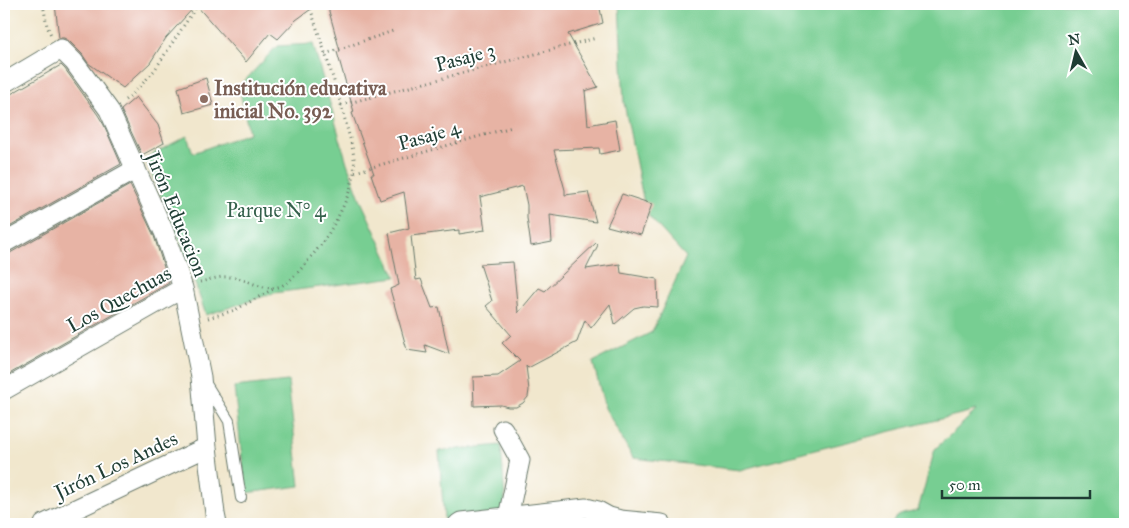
<svg xmlns="http://www.w3.org/2000/svg" width="1129" height="528" font-family="'IM FELL Great Primer',serif">
	<style>
		.green { fill: #77ce92; stroke: #4b8663 }
		.building { fill: #e7b3a4 }
		.lines { fill: none; stroke-linecap: round; stroke-linejoin: round }
		.lane-casing { stroke: #68786a; stroke-width: 12 }
		.street-casing { stroke: #68786a; stroke-width: 21 }
		.path { stroke: #68786a; stroke-width: 3; stroke-dasharray: 1 4; stroke-linecap: butt }
		.lane { stroke: #fff; stroke-width: 10 }
		.street { stroke: #fff; stroke-width: 19 }
		.education-dot { fill: #8d6e63; stroke: #fff; stroke-width: 2 }
		.labels { text-anchor: middle; stroke-width: 4; stroke-linejoin: round; paint-order: stroke }
		.street-label { font-size: 20px; fill: #1f3d34; stroke: #fff }
		.education-label { font-size: 20px; font-weight: bold; fill: #785e54; stroke: #fff; text-anchor: start }
		.park-label { font-size: 20px; fill: #35614c; stroke: #fff }
	</style>
	<rect width="100%" height="100%" fill="#fff"/>
	<filter id="ink" filterUnits="userSpaceOnUse"><feTurbulence type="fractalNoise" baseFrequency=".02" numOctaves="2"/><feDisplacementMap in="SourceGraphic" scale="10" xChannelSelector="R" yChannelSelector="G"/><feConvolveMatrix kernelMatrix="1 2 1 2 8 2 1 2 1" color-interpolation-filters="sRGB"/></filter>
	<filter id="wash" filterUnits="userSpaceOnUse"><feTurbulence type="fractalNoise" baseFrequency=".0096" numOctaves="4" result="noise"/><feDisplacementMap in="SourceGraphic" scale="20" xChannelSelector="R" yChannelSelector="G"/><feGaussianBlur stdDeviation="1.12" result="paint"/><feColorMatrix in="noise" values="0 0 0 0 0 0 0 0 0 0 0 0 0 0 0 0 0 1.4 0 .05"/><feComposite in="paint" operator="in"/></filter>
	<g filter="url(#wash)">
		<rect width="100%" height="100%" fill="#f1e7cd"/>
		<path class="green" d="M619 4H1125V524H892C898 511 907 515 918 510L935 449 977 410 811 451 740 470 633 458 605 408 593 362 652 332 686 257 646 213 624 103Z
			M313 44 347 163 361 201 396 277 274 293 206 315 181 243 145 158 187 136 193 153 249 133 239 87 277 46Z
			M288 381 300 486 246 493 234 387Z
			M501 445 506 515 444 520 439 451Z"/>
		<g id="blocks">
			<path class="building" d="M55 4H318L296 20 278 39 270 33 246 62 196 5 166 38 150 63 123 88 88 63 82 54 69 41 64 38H59Z
				M327 4H599L603 23 568 34 598 87 585 91 588 125 615 120 620 150 600 154 599 148 554 150 565 190V195L588 192 596 222 550 215 552 242 531 246 527 218V205L523 186 480 197 485 230 459 234V230L411 236 416 280 421 279 432 308 439 307 449 354 425 345 427 353 407 350 390 289 399 285 389 233 409 228 404 192 380 200 371 174H374L352 113 354 112 337 52 340 51Z
				M61 65 65 69 98 115 104 125 121 164 4 230V98Z
				M206 78 213 105 184 113 178 88Z
				M136 97 158 125 164 143 142 155 121 110Z
				M130 185 154 236 169 283 4 377V254L10 253Z
				M622 194 652 204 641 235 607 226Z
				M596 243 598 245 586 269 620 264 621 273 657 279 658 307 643 306 634 308 615 324 610 304 591 328 585 320 577 342 528 368 526 366 529 390 528 397 523 403 516 407H508L501 405 474 406 473 377 498 376 520 361 502 343 511 335 486 306 492 301 480 264 513 262 518 313 539 288 545 291Z"/>
		</g>
	</g>
	<g filter="url(#ink)">
		<use href="#blocks" fill-opacity="0" stroke="#68786a" stroke-width="1"/>
		<g class="lines">
			<defs>
				<path id="lane" d="M206 384 229 421 241 498"/>
				<path id="street" d="M4 83 61 49 74 62 109 110 164 232 183 288 201 377 207 447 215 514 217 524
					M4 243 136 169
					M4 390 183 288
					M503 429 520 460 508 517
					M44 524 207 447
					M458 524 461 522 586 508 598 511 609 517 620 520 662 524"/>
			</defs>
			<use href="#lane" class="lane-casing"/>
			<use href="#street" class="street-casing"/>
			<path class="path" d="M43 4 47 26 51 35
				M325 54 396 30
				M125 100 132 95 154 71 198 4
				M341 105 596 38
				M355 172 512 127
				M200 282C209 280 220 276 230 277 248 278 263 293 281 286 294 280 307 261 316 251 331 233 351 196 354 173 356 158 351 142 347 128 337 86 322 45 309 4
				M208 318 235 310 275 288"/>
			<use href="#lane" class="lane"/>
			<use href="#street" class="street"/>
		</g>
	</g>
	<circle class="education-dot" cx="204" cy="99" r="5"/>
	<g class="labels">
		<g class="street-label">
			<text transform="translate(465 57) rotate(-15)" y="7">Pasaje 3</text>
			<text transform="translate(429 135) rotate(-16)" y="7">Pasaje 4</text>
			<text transform="translate(177 214) rotate(68)" y="7">Jirón Educacion</text>
			<text transform="translate(119 299) rotate(-29)" y="7">Los Quechuas</text>
			<text transform="translate(116 465) rotate(-25)" y="7">Jirón Los Andes</text>
		</g>
		<g class="education-label">
			<text x="214" y="95">Institución educativa<tspan x="214" dy="23">inicial No. 392</tspan></text>
		</g>
		<g class="park-label">
			<text x="276" y="217">Parque N° 4</text>
		</g>
	</g>
	<rect width="1129" height="528" fill="none" stroke="#fff" stroke-width="20"/>
	<g transform="translate(1076 52) rotate(352)" stroke="#ffffff" stroke-width="4" paint-order="stroke">
	<path d="M0-4L9 19L0 12L-9 19Z" fill="#1f3d34"/>
	<text y="-8" font-size="14" font-weight="bold" text-anchor="middle" fill="#1f3d34">N</text>
	</g>
	<path d="M942 490v8h148v-8" fill="none" stroke="#1f3d34" stroke-width="2.5"/>
	<text x="949" y="490" font-size="15" fill="#1f3d34" stroke="#ffffff" stroke-width="4" paint-order="stroke">50 m</text>
</svg>
